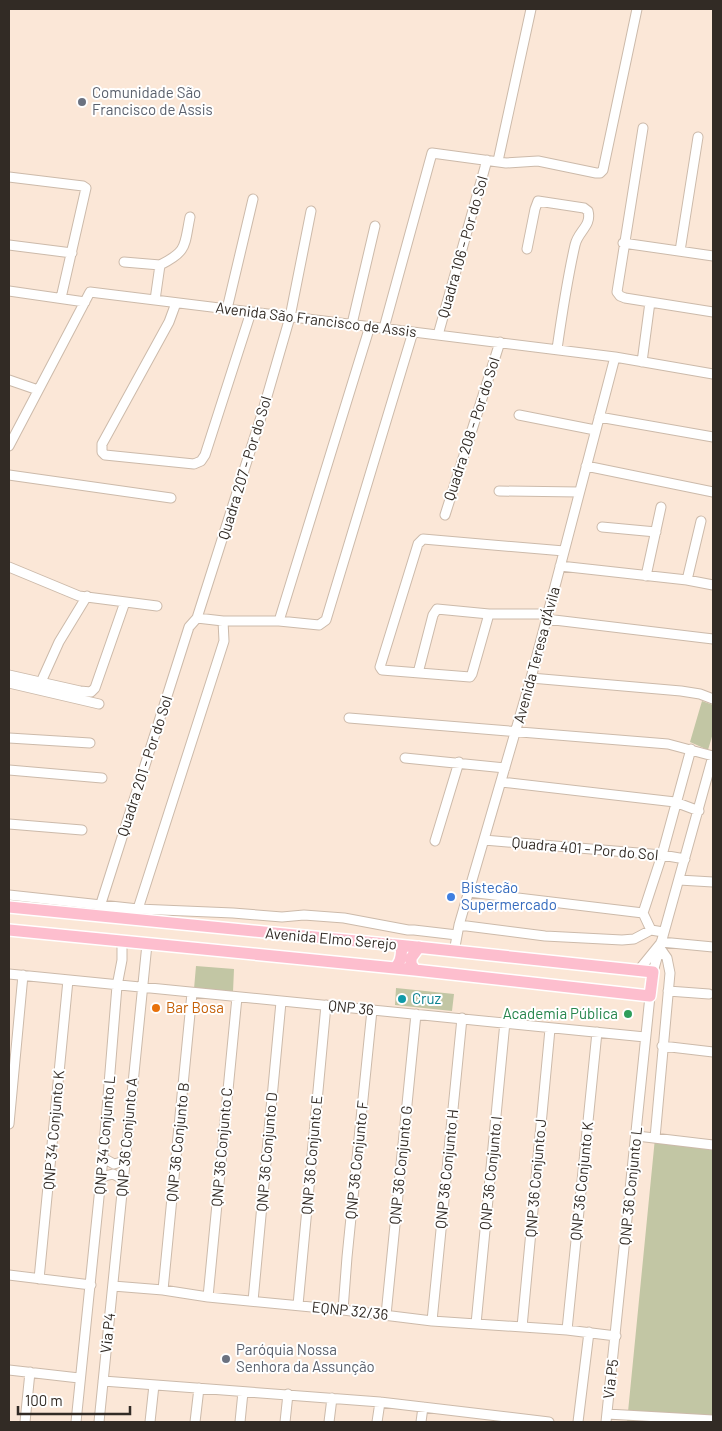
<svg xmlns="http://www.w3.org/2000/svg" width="722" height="1431" font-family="Barlow,sans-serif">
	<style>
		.green { fill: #c2c6a4 }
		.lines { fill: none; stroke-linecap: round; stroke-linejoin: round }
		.minor-casing { stroke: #ccbaaa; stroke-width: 11 }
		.major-casing { stroke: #fff; stroke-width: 14 }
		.minor { stroke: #fff; stroke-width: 9 }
		.major { stroke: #fdbece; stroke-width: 11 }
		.worship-dot { fill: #6b7280; stroke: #fff; stroke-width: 2 }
		.shop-dot { fill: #3f7fe0; stroke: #fff; stroke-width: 2 }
		.culture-dot { fill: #0f9aa8; stroke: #fff; stroke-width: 2 }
		.food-dot { fill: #e8710a; stroke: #fff; stroke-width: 2 }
		.leisure-dot { fill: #2e9e5b; stroke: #fff; stroke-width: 2 }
		.labels { text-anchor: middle; stroke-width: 4; stroke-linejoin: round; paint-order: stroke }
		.worship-label { font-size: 15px; fill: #5b616d; stroke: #fff; text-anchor: start }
		.street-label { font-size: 15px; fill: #322b25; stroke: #fff }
		.shop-label { font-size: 15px; fill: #366cbe; stroke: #fff; text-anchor: start }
		.culture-label { font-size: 15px; fill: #0d838f; stroke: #fff; text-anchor: start }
		.food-label { font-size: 15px; fill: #c56008; stroke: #fff; text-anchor: start }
		.leisure-label { font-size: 15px; fill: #27864d; stroke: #fff; text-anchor: end }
	</style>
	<rect width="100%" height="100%" fill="#fbe7d7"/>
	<path class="green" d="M702 701 713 705V733L708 750 690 742Z
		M196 966 234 969 233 992 194 989Z
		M396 988 454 994 452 1011 395 1005Z
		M655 1138 713 1145V1422H627Z"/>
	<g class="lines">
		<defs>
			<path id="minor" d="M643 128 617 292 620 296 625 298 713 312
				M498 161 531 9
				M9 177 83 186 86 188 61 298
				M623 243 713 256
				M9 245 72 253
				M527 249 535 209 538 201 584 208 588 211C592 226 578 231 575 245 567 280 562 314 557 349
				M680 251 698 137
				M124 262 160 265
				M9 291 85 302
				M155 300 160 265C188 251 184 246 190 217
				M176 303 169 322 102 444V452L105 455 194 464 201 461 205 455 251 312
				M227 309 253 199
				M352 324 375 226
				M384 328 432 153 506 163 538 161 596 173H600L603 170 637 9
				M438 335 487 160
				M642 362 650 302
				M9 380 38 390
				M519 415 595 430
				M599 417 713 437
				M9 446 90 292 615 357 713 374
				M586 466 713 492
				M9 475 171 498
				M499 491 579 492
				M445 515 500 342
				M602 527 656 532
				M560 566 687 580 713 585
				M9 567 79 596 157 606
				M646 576 661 507
				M687 580 701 521
				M489 614 472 674 470 677 382 670 380 667 418 544 423 539 564 551
				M197 618 223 621H279L319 625 326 620 413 332
				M546 619 713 639
				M279 621 370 326
				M418 673 433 615 437 609 489 614H548
				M9 675 80 691 91 692 95 688 125 602
				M531 678 681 691 700 694 713 699
				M41 682 59 642 87 596
				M9 683 99 704
				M349 718 668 744 713 756 653 972
				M9 738 90 743
				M405 758 505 768
				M9 770 102 778
				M501 782 675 802 699 811
				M9 824 82 830
				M484 840 662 855 685 859
				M435 841 459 762
				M679 880 713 882
				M469 892 643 913
				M9 895 138 909 233 913 282 917 304 915 344 918 408 930H414L457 935
				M136 915 224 641 223 621
				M97 916 189 627 197 618 261 417 290 317 311 211
				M459 925 545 936 622 940 634 939 651 930 663 932
				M651 930 643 913 662 855 691 749
				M661 942 713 947
				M454 952 459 925 531 678 615 357
				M638 971 660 944
				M9 974 645 1037
				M668 991 709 994
				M662 1046 713 1052
				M9 1124 23 975
				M637 1136 713 1145
				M655 1138 670 973 667 958 660 948
				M103 1158 114 1164 125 1161
				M101 1177 113 1174 123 1179
				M9 1275 91 1285
				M39 1279 68 980
				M113 1286 163 1290 208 1297 343 1310 432 1321 567 1330 616 1336
				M163 1290 192 993
				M208 1297 237 997
				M253 1301 281 1002
				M298 1305 326 1005
				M343 1310 347 1257 372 1010
				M386 1315 416 1014
				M432 1321 462 1018
				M476 1324 505 1022
				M522 1327 550 1029
				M567 1330 597 1032
				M9 1370 79 1378
				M103 1381 380 1402 549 1422
				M607 1414 713 1420
				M25 1422 30 1372
				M76 1422 103 1158 117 986 122 960V941
				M99 1422 147 944
				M150 1422 154 1385
				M195 1422 199 1388
				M240 1422 243 1392
				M285 1422 288 1394
				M329 1422 332 1398
				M377 1422 380 1402
				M421 1422 423 1407
				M578 1422 589 1332
				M606 1422 650 996"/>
			<path id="major" d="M9 907 407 946 653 972 650 996 415 970 9 930
				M395 968C402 961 401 955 402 946
				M415 970 411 964V958L419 947"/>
		</defs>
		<use href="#minor" class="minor-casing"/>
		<use href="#major" class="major-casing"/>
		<use href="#minor" class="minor"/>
		<use href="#major" class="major"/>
	</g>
	<g class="worship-dot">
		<circle cx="82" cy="102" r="5"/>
		<circle cx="226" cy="1359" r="5"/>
	</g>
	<circle class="shop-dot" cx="451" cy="897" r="5"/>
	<circle class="culture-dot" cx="402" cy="999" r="5"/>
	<circle class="food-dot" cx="156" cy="1008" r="5"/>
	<circle class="leisure-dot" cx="628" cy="1014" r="5"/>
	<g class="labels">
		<g class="worship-label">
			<text x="92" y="98">Comunidade São<tspan x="92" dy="17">Francisco de Assis</tspan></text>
			<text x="236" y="1355">Paróquia Nossa<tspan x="236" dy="17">Senhora da Assunção</tspan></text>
		</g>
		<g class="street-label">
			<text transform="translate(463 247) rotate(-74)" y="5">Quadra 106 - Por do Sol</text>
			<text transform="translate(316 320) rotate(7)" y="5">Avenida São Francisco de Assis</text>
			<text transform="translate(472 429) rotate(-72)" y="5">Quadra 208 - Por do Sol</text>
			<text transform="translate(245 468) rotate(-73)" y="5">Quadra 207 - Por do Sol</text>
			<text transform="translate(537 655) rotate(-75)" y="5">Avenida Teresa d'Ávila</text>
			<text transform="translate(145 766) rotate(-72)" y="5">Quadra 201 - Por do Sol</text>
			<text transform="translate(585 849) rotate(5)" y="5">Quadra 401 - Por do Sol</text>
			<text transform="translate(331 939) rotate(5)" y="5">Avenida Elmo Serejo</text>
			<text transform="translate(351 1008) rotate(6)" y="5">QNP 36</text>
			<text transform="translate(54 1130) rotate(-85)" y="5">QNP 34 Conjunto K</text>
			<text transform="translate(105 1135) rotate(-85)" y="5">QNP 34 Conjunto L</text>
			<text transform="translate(127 1137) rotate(-85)" y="5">QNP 36 Conjunto A</text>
			<text transform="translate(178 1142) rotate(-84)" y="5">QNP 36 Conjunto B</text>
			<text transform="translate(222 1147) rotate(-85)" y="5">QNP 36 Conjunto C</text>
			<text transform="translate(267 1152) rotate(-85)" y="5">QNP 36 Conjunto D</text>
			<text transform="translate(312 1155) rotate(-85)" y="5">QNP 36 Conjunto E</text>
			<text transform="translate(357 1160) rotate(-84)" y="5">QNP 36 Conjunto F</text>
			<text transform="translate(401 1165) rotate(-84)" y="5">QNP 36 Conjunto G</text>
			<text transform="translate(447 1169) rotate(-84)" y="5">QNP 36 Conjunto H</text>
			<text transform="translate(491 1173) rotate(-84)" y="5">QNP 36 Conjunto I</text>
			<text transform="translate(536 1178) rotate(-85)" y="5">QNP 36 Conjunto J</text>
			<text transform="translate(582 1181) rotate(-84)" y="5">QNP 36 Conjunto K</text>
			<text transform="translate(631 1186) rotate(-84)" y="5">QNP 36 Conjunto L</text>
			<text transform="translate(350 1311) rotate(6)" y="5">EQNP 32/36</text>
			<text transform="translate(108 1333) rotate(-84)" y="5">Via P4</text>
			<text transform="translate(611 1379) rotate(-83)" y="5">Via P5</text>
		</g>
		<g class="shop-label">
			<text x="461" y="893">Bistecão<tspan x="461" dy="17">Supermercado</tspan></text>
		</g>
		<g class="culture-label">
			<text x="412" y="1004">Cruz</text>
		</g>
		<g class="food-label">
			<text x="166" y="1013">Bar Bosa</text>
		</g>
		<g class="leisure-label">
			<text x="618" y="1019">Academia Pública</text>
		</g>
	</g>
	<rect width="722" height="1431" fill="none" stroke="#322b25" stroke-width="20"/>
	<path d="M18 1406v8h112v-8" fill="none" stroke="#322b25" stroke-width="2.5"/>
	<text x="25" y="1406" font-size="15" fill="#322b25" stroke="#ffffff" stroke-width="4" paint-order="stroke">100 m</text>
</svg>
